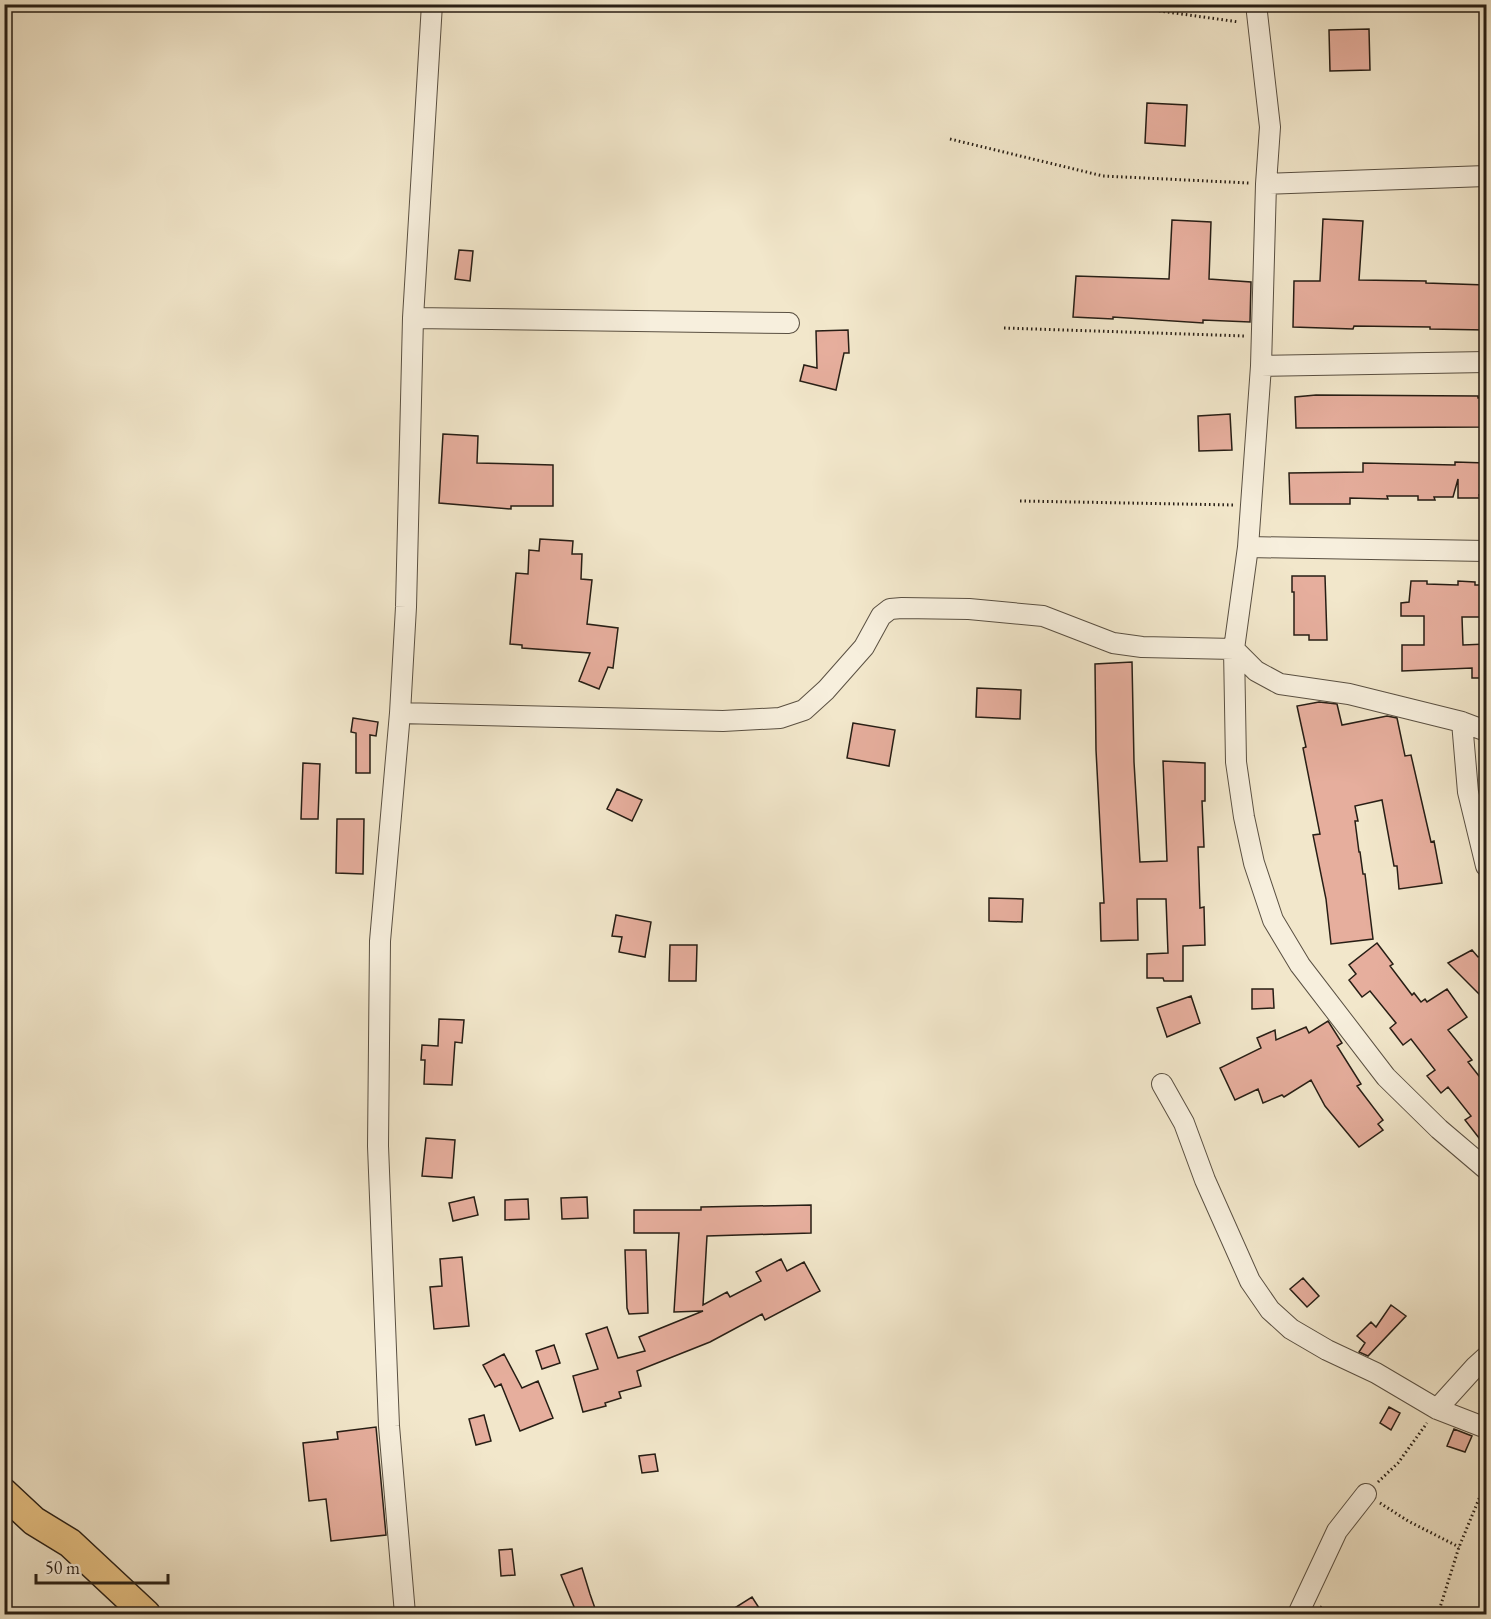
<svg xmlns="http://www.w3.org/2000/svg" width="1491" height="1619" font-family="'EB Garamond',serif">
	<style>
		.building { fill: #e6ae9d; stroke: #271e15; stroke-width: 1.5 }
		.lines { fill: none; stroke-linecap: round; stroke-linejoin: round }
		.minor-casing { stroke: #5a5042; stroke-width: 22 }
		.highway-casing { stroke: #271e15; stroke-width: 31 }
		.path { stroke: #271e15; stroke-width: 3; stroke-dasharray: 1.5 3; stroke-linecap: butt }
		.minor { stroke: #f7efdd; stroke-width: 20 }
		.highway { stroke: #e9c486; stroke-width: 28 }
	</style>
	<rect width="100%" height="100%" fill="#f2e7cb"/>
	<filter id="stains"><feTurbulence type="fractalNoise" baseFrequency=".00333" numOctaves="4"/><feColorMatrix values="0 0 0 0 .2 0 0 0 0 .09 0 0 0 0 .02 0 0 0 .5 -.17"/></filter>
	<radialGradient id="worn" r=".72"><stop offset=".6" stop-color="#630" stop-opacity="0"/><stop offset="1" stop-color="#630" stop-opacity=".3"/></radialGradient>
	<path class="building" d="M1369 29 1370 70 1330 71 1329 30Z
		M1147 103 1187 105 1185 146 1145 143Z
		M1323 219 1363 221 1359 280 1426 281V283L1486 285V330L1430 329V327L1354 326 1353 329 1293 327 1294 281H1320Z
		M1172 220 1211 222 1209 279 1251 282 1250 322 1203 320V323L1113 317V319L1073 317 1076 276 1169 279Z
		M459 250 473 251 470 281 455 279Z
		M848 330 849 353H844L836 390 800 381 804 365 817 368 816 331Z
		M1316 395 1478 396V398L1486 397V427L1296 428 1295 397Z
		M1230 414 1232 450 1199 451 1198 416Z
		M443 434 478 436 477 463 553 465V506H511V509L439 503Z
		M1455 462 1486 463V495H1479L1480 498H1458V479L1453 497H1434L1435 500H1418V496H1387L1388 499 1350 498V504H1290L1289 473 1363 472V463L1455 465Z
		M540 539 573 541 572 554H582L581 579 592 580 587 624 618 628 613 668 608 667 599 689 579 681 590 653 522 648V645L510 644 516 573 528 574 529 550 539 551Z
		M1292 576H1325L1327 640H1309V635H1294V592H1292Z
		M1411 581H1427V584L1458 585V581L1475 582V585H1486V617H1462L1463 645 1486 644V678H1472V668L1402 671V645H1424V616H1401V603L1409 602Z
		M1132 662 1134 762 1140 862 1167 861 1163 761 1205 763V801H1202L1204 847H1198L1200 908 1204 907 1205 945 1183 946V981H1164L1163 978H1147V954L1168 953 1166 899H1137L1138 940 1101 941 1100 903H1104L1096 750 1095 664Z
		M977 688 1021 690 1020 719 976 717Z
		M1319 702 1337 704 1342 725 1387 716 1397 718 1405 756 1411 755 1431 842 1434 841 1442 883 1399 889 1397 866H1394L1382 800 1355 806 1358 821H1355L1359 852H1360L1363 874H1365L1373 939 1331 944 1326 899 1313 835 1320 834 1303 748 1306 747 1297 706Z
		M353 718 378 722 376 736 370 735V773H356V733L351 732Z
		M853 723 895 730 889 766 847 758Z
		M303 763 320 764 318 819H301Z
		M617 789 642 800 632 821 607 809Z
		M337 819H364L363 874 336 873Z
		M989 898 1023 899 1022 922 989 921Z
		M616 915 651 922 645 957 619 952 622 937 612 936Z
		M1377 943 1393 964 1390 966 1412 995 1414 993 1421 1002 1425 999 1427 1002 1447 989 1467 1017 1448 1030 1472 1060 1468 1062 1486 1085V1147L1465 1120 1471 1116 1448 1087 1441 1093 1427 1076 1435 1070 1411 1039 1403 1045 1390 1028 1396 1023 1370 991 1362 997 1349 980 1356 974 1349 965Z
		M670 945H697L696 981H669Z
		M1472 950 1478 957 1486 955V1001L1448 963Z
		M1252 989H1273L1274 1008 1252 1009Z
		M1191 996 1200 1023 1167 1037 1157 1008Z
		M439 1019 464 1020 462 1043 455 1042 452 1085 424 1084 425 1060H421L422 1045 438 1046Z
		M1328 1021 1342 1043 1337 1046 1361 1084 1357 1086 1383 1120 1378 1124 1383 1130 1359 1147 1325 1106 1311 1080 1284 1097 1282 1095 1263 1103 1258 1089 1235 1100 1220 1068 1261 1048 1257 1038 1275 1030 1276 1040 1306 1027 1309 1033Z
		M426 1138 455 1140 452 1178 422 1176Z
		M474 1197 478 1215 453 1221 449 1203Z
		M587 1197 588 1218 562 1219 561 1198Z
		M528 1199 529 1219 505 1220V1200Z
		M811 1205V1233L707 1236 703 1305 727 1292 730 1297 761 1281 756 1272 781 1259 787 1271 804 1262 820 1291 765 1320 762 1314 710 1342 637 1371 641 1386 619 1392 621 1398 605 1403 606 1406 583 1412 573 1376 598 1369 586 1334 607 1327 618 1358 645 1351 639 1337 703 1311 674 1312 679 1233H634V1210H701V1207Z
		M625 1250H646L648 1313 629 1314 627 1308Z
		M462 1257 469 1326 434 1329 430 1287 442 1286 440 1259Z
		M1303 1278 1319 1296 1307 1307 1290 1289Z
		M1391 1305 1406 1316 1368 1356 1359 1352 1365 1343 1357 1336 1371 1322 1376 1327Z
		M554 1345 560 1363 542 1369 536 1351Z
		M504 1354 522 1388 538 1381 553 1418 520 1431 501 1384 495 1387 483 1365Z
		M1389 1407 1400 1413 1391 1430 1380 1423Z
		M484 1415 491 1441 476 1445 469 1419Z
		M376 1427 386 1535 331 1541 326 1499 309 1501 303 1443 338 1439 337 1432Z
		M1454 1429 1472 1436 1465 1452 1447 1446Z
		M655 1454 658 1471 642 1473 639 1456Z
		M512 1549 515 1575 501 1576 499 1550Z
		M582 1568 590 1594 597 1614H577L561 1575Z
		M752 1597 763 1614H725Z"/>
	<g class="lines">
		<defs>
			<path id="minor" d="M1256 4 1270 127 1266 184 1261 366 1248 547 1234 649 1236 762 1244 817 1254 863 1273 920 1300 965 1386 1077 1439 1129 1486 1169
				M1266 184 1486 176
				M413 318 789 323
				M1261 366 1486 362
				M1248 547 1486 551
				M400 713 723 721 780 718 804 710 826 690 864 647 881 616 890 609 902 608 969 609 1043 616 1113 643 1142 647 1234 649 1256 671 1280 684 1349 694 1462 722 1486 731
				M1462 722 1468 792 1486 866
				M1162 1084 1184 1123 1205 1180 1250 1281 1270 1310 1291 1329 1327 1350 1376 1373 1437 1409 1486 1428
				M1437 1409 1475 1367 1486 1357
				M405 1614 389 1426 378 1146 380 941 400 713 406 607 413 318 432 4
				M1298 1614 1337 1531 1366 1494"/>
			<path id="highway" d="M4 1493 34 1521 70 1543 146 1614"/>
		</defs>
		<use href="#minor" class="minor-casing"/>
		<use href="#highway" class="highway-casing"/>
		<path class="path" d="M1110 4 1239 22
			M950 139 1103 176 1249 183
			M1004 328 1246 336
			M1020 501 1234 505
			M1378 1482 1398 1463 1427 1423
			M1380 1503 1408 1521 1459 1547
			M1320 1607 1337 1614
			M1438 1614 1459 1547 1486 1482"/>
		<use href="#minor" class="minor"/>
		<use href="#highway" class="highway"/>
	</g>
	<rect width="1491" height="1619" fill="none" stroke="#f2e7cb" stroke-width="24"/>
	<rect x="6" y="6" width="1479" height="1607" fill="none" stroke="#271e15" stroke-width="3"/>
	<rect x="12" y="12" width="1467" height="1595" fill="none" stroke="#271e15" stroke-width="1.5"/>
	<path d="M36 1574v9h132v-9" fill="none" stroke="#271e15" stroke-width="3"/>
	<text x="45" y="1574" font-size="18" fill="#271e15" stroke="#f7efdd" stroke-width="4.5" paint-order="stroke">50 m</text>
	<rect width="100%" height="100%" filter="url(#stains)"/>
	<rect width="100%" height="100%" fill="url(#worn)"/>
</svg>
